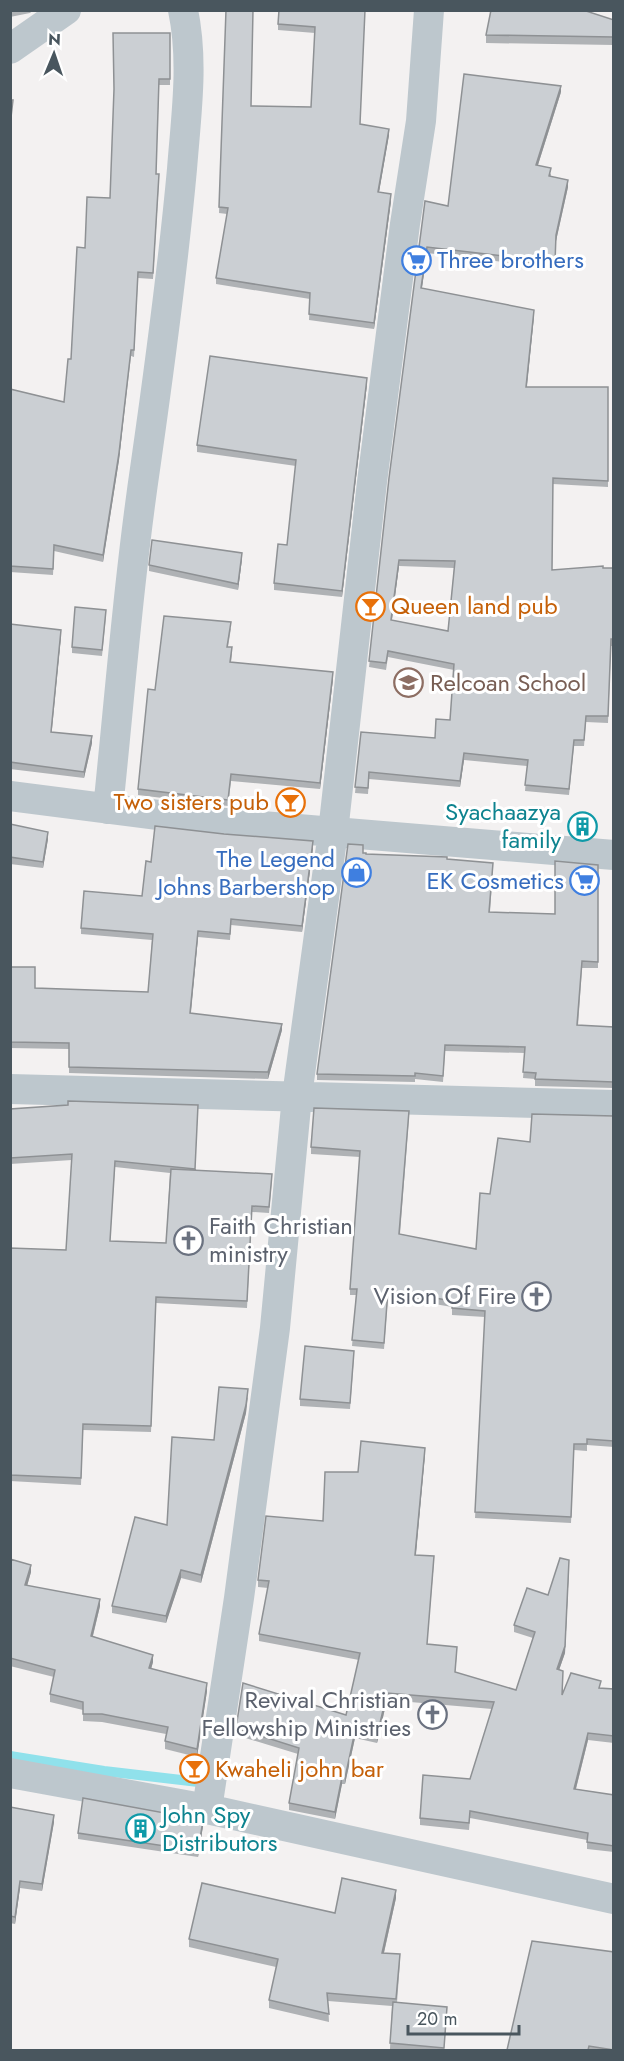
<svg xmlns="http://www.w3.org/2000/svg" width="624" height="2061" font-family="Jost,sans-serif">
	<style>
		.lines { fill: none; stroke-linecap: round; stroke-linejoin: round }
		.stream { stroke: #90e1eb; stroke-width: 10 }
		.street { stroke: #bdc7cd; stroke-width: 30 }
		.wall { fill: #afb2b5; fill-rule: evenodd }
		.shaded-wall { fill: #8e9194 }
		.building { fill: #cbcfd3; stroke: #8e9194; stroke-width: 1.5; fill-rule: evenodd }
		.labels { text-anchor: middle; stroke-width: 6; stroke-linejoin: round; paint-order: stroke }
		.shop-label { font-size: 24px; fill: #366cbe; stroke: #fff; text-anchor: end }
		.food-label { font-size: 24px; fill: #c56008; stroke: #fff; text-anchor: start }
		.education-label { font-size: 24px; fill: #785e54; stroke: #fff; text-anchor: start }
		.culture-label { font-size: 24px; fill: #0d838f; stroke: #fff; text-anchor: end }
		.worship-label { font-size: 24px; fill: #5b616d; stroke: #fff; text-anchor: end }
	</style>
	<rect width="100%" height="100%" fill="#f3f1f1"/>
	<g class="lines">
		<path class="stream" d="M10 1756 104 1771 207 1783"/>
		<path class="street" d="M10 49 66 10
			M10 796 213 822 614 855
			M108 809C120 693 129 577 146 462 160 364 173 267 182 169 186 116 194 62 183 10
			M10 1089 614 1105
			M10 1773 207 1809 614 1899
			M207 1809 239 1598 275 1328 297 1096 333 832 372 482 405 224 421 121 429 10"/>
	</g>
	<path class="wall" d="M10 10H33L30 13 10 17Z
		M226 10 251 106 311 107 315 33 278 30V24L365 10 360 124 389 135 379 192 391 201 374 329 309 320 310 299 216 284V278L227 214 219 213Z
		M614 20V45L486 43V35Z
		M170 33V85H159L156 174 159 181 153 279 138 278 134 357 131 356 119 460 103 562 54 551 53 575 10 572V389L64 402 71 359 85 248 110 198Z
		M561 92 538 165 551 174V176L568 187 556 241 555 268 427 253 422 288 534 316 527 387H608V487L553 484 552 570 614 568V646H611L608 723 586 722 584 746H574L569 795 525 791 527 766 464 760 460 787 369 779 368 794 355 793 361 732 435 738 450 720 454 670 388 657 386 670 369 667 425 201 448 206ZM399 566 454 568 448 631 392 620Z
		M367 384 342 597 274 590V583L287 545 296 466 197 452V445Z
		M242 559 238 590 149 571V565Z
		M106 616 102 656 72 653V647Z
		M10 624 61 636 51 733 92 743 84 778 10 769Z
		M231 628 228 647 232 654 231 663 333 679 320 789 231 781 228 806 138 795V789L155 690Z
		M10 824 48 839 43 868 10 864Z
		M313 848 302 932 231 925 230 940 198 937 191 1013 282 1030 268 1079 69 1073V1049L10 1048V967L35 988 148 992 152 940 81 934V928L142 896 151 862Z
		M363 853 366 854 447 859 493 869 490 912 555 914 598 865V968H582L578 1026 614 1027V1088L535 1086V1079L523 1078 525 1053 445 1051 443 1082 415 1079V1082L317 1080V1074Z
		M198 1105 195 1170 272 1180 269 1213 252 1212 247 1308 156 1303 151 1432 83 1430 81 1485 10 1481V1248L66 1250 72 1160 10 1164V1109ZM115 1167 170 1173 166 1243 110 1241Z
		M614 1116V1447L587 1445V1451L574 1450 571 1523 475 1518 485 1317 452 1315V1307L388 1296 384 1349 352 1346 356 1295H350V1289L360 1157 311 1154V1147L409 1117 400 1234 476 1249 490 1194 530 1142Z
		M354 1357 350 1409 300 1406V1399Z
		M248 1397 246 1413 201 1583 181 1578 166 1623 112 1613V1606L167 1525 214 1440Z
		M425 1454 416 1555 434 1562 427 1644 457 1653 455 1673 516 1690 533 1638 514 1632V1625L548 1595 569 1567 565 1653 559 1670 563 1694 601 1688 614 1689V1743L588 1740 576 1789 614 1795V1852L587 1849V1840L470 1818 469 1830 420 1825V1818L470 1779 492 1709 387 1700 377 1743 355 1738 345 1784H342L335 1819 289 1810V1803L298 1754 236 1735V1728L346 1715 359 1660 259 1641V1634L268 1588 258 1587V1580L323 1521 358 1472Z
		M10 1559 31 1572 27 1586 100 1606 93 1636 153 1662 151 1669 207 1691 197 1757 165 1749V1741L166 1734 102 1722 83 1721V1710L50 1702V1694L54 1677 10 1666Z
		M10 1807 54 1822 42 1891 20 1888 15 1924 10 1923Z
		M203 1826 198 1857 78 1839V1833Z
		M396 1898 384 1953 400 1962 397 2003 447 2013 444 2050H403L390 2049 392 2006 328 2001 329 2022 269 2008V2000L276 1967 189 1947V1939L335 1913Z
		M614 1952V2050H507Z"/>
	<path class="shaded-wall" d="M561 86V92L536 171V165Z
		M389 129V135L378 198V192Z
		M568 180V187L556 241 555 268 556 235Z
		M391 194V201L374 329V323Z
		M427 247V253L421 294V288Z
		M534 310V316L526 393V387Z
		M131 350 119 460 103 562V555Z
		M367 378V384L342 597V591Z
		M242 553V559L238 590V584Z
		M399 560V566L391 626V620Z
		M61 630V636L51 739V732Z
		M333 672V679L320 789V783Z
		M92 736V743L84 778V772Z
		M464 753V760L460 787V781Z
		M48 832V839L43 868V862Z
		M313 841V848L302 932V926Z
		M198 931V937L190 1019V1013Z
		M282 1024V1030L268 1079V1072Z
		M248 1389 246 1413 201 1583V1575Z
		M425 1448V1454L415 1562V1555Z
		M31 1565V1572L25 1593V1585Z
		M569 1567 565 1653 557 1676V1669Z
		M181 1570V1578L166 1623V1616Z
		M100 1599V1606L91 1643V1636Z
		M153 1655V1662L149 1676V1668Z
		M207 1683V1691L197 1757V1749Z
		M387 1693V1700L377 1743V1736Z
		M355 1731V1738L345 1784V1778Z
		M588 1733V1740L574 1796V1789Z
		M342 1777V1784L335 1819V1812Z
		M54 1815V1822L42 1891V1884Z
		M203 1820V1826L198 1857V1851Z
		M20 1881V1888L15 1924V1917Z
		M396 1890V1898L382 1961V1953Z"/>
	<path class="building" d="M226 10H253L251 106 311 107 315 27 278 24 279 10H365L360 124 389 129 378 192 391 194 374 323 309 314 310 293 216 278 228 208 219 207Z
		M491 10H583L614 20V37L486 35Z
		M113 33H170V79H159L156 174H159L153 273 138 272 134 350H131L119 453 103 555 54 545 53 569 10 566V389L64 402 68 359H71L77 247 85 248 87 197 110 198 114 89Z
		M464 74 561 86 536 165 551 168 549 176 568 180 556 235 555 262 427 247 421 288 534 310 526 387H608V481L553 478 552 570 603 566V568H614V639H611L608 716H586L584 740H574L569 789 525 785 528 760 464 753 460 781 369 772 368 788 355 787 361 732 435 738 436 719 450 720 454 664 388 651 386 663 369 661 389 478 425 201 448 206ZM399 560 455 561 448 631 391 620Z
		M10 100H13L10 126Z
		M210 356 367 378 342 591 274 583 278 544 287 545 296 460 197 445Z
		M152 540 242 553 238 584 149 565Z
		M75 607 106 610 102 650 72 647Z
		M164 616 231 622 227 647H232L230 662 333 672 320 783 231 774 228 800 138 789 148 689 155 690Z
		M10 624 61 630 51 732 92 736 84 772 10 762Z
		M10 824 48 832 43 862 10 857Z
		M155 826 224 834 313 841 302 926 231 919 230 934 198 931 190 1013 282 1024 268 1072 69 1067V1043L10 1042V967H35V988L148 992 153 934 81 928 84 891 142 896 146 861 151 862Z
		M348 844 363 845V853H366V854L447 857V859L493 863 489 912 555 914V861L598 865V962L582 961 577 1025 614 1027V1082L535 1079 536 1073 523 1072 525 1047 445 1045 443 1076 415 1073V1076L317 1074Z
		M68 1101 198 1105 195 1169 115 1161 110 1241 166 1243 171 1169 272 1174 269 1207 252 1206 247 1301 156 1297 151 1426 83 1424 81 1478 10 1475V1248L66 1250 72 1154 10 1158V1109L68 1105Z
		M314 1108 409 1111 399 1234 476 1249 480 1193 490 1194 498 1138 530 1142 532 1114 614 1116V1441L587 1439V1444H574L571 1517 475 1512 485 1311 452 1308V1301L388 1290 384 1343 352 1340 357 1289H350L360 1151 311 1147Z
		M305 1346 354 1351 350 1403 300 1399Z
		M219 1387 248 1389 246 1405 201 1575 181 1570 166 1616 112 1606 135 1517 167 1525 172 1437 214 1440Z
		M361 1441 425 1448 415 1555 434 1556 427 1644 457 1647 455 1672 516 1690 535 1632 514 1625 527 1588 548 1595 560 1558 569 1560 565 1646 557 1669 563 1671 562 1695 571 1673 601 1681 599 1688 614 1689V1736L588 1733 574 1789 614 1795V1846L587 1842 588 1833 470 1811 469 1823 420 1818 423 1775 470 1779 494 1702 387 1693 377 1736 355 1731 345 1778 342 1777 335 1812 289 1803 299 1748 236 1728 243 1683 346 1715 360 1653 259 1634 269 1581 258 1580 266 1516 323 1521 325 1472H358Z
		M10 1559 31 1565 25 1585 100 1599 91 1636 153 1655 149 1668 207 1683 197 1749 165 1741 168 1727 102 1714H83V1702L50 1694 55 1670 10 1658Z
		M83 1798 203 1820 198 1851 78 1833Z
		M10 1807 54 1815 42 1884 20 1881 15 1917 10 1916Z
		M342 1878 396 1890 382 1953 400 1954 396 1999 327 1993 329 2014 269 2000 278 1959 189 1939 202 1883 335 1913Z
		M532 1941 614 1952V2050L589 2046 588 2050H507Z
		M393 2002 447 2007 444 2048 390 2043Z"/>
	<defs>
		<symbol id="supermarket-ring" viewBox="-11 -11 22 22"><circle r="9.5" fill="#fff" stroke="#3f7fe0" stroke-width="1.5"/><path d="M-6-5.5h2.5l.6 2H6L4.5 2H-2.5L-4.4-4H-6ZM-1.5 3.2a1.3 1.3 0 1 0 .1 0ZM3 3.2a1.3 1.3 0 1 0 .1 0Z" fill="#3f7fe0"/></symbol>
		<symbol id="bar-ring" viewBox="-11 -11 22 22"><circle r="9.5" fill="#fff" stroke="#e8710a" stroke-width="1.5"/><path d="M-6-5H6L.8 .8V4.5H3.5V6h-7V4.5H-.8V.8Z" fill="#e8710a"/></symbol>
		<symbol id="school-ring" viewBox="-11 -11 22 22"><circle r="9.5" fill="#fff" stroke="#8d6e63" stroke-width="1.5"/><path d="M0-5L7-2L0 1L-7-2ZM-4 1L0 2.5L4 1V4Q0 6-4 4Z" fill="#8d6e63"/></symbol>
		<symbol id="building-ring" viewBox="-11 -11 22 22"><circle r="9.5" fill="#fff" stroke="#0f9aa8" stroke-width="1.5"/><path d="M-4-6H4V6H1V3H-1V6H-4ZM-2.5-4.3h1.7v1.8h-1.7ZM.8-4.3h1.7v1.8H.8ZM-2.5-1h1.7V.8h-1.7ZM.8-1h1.7V.8H.8Z" fill="#0f9aa8"/></symbol>
		<symbol id="shop-ring" viewBox="-11 -11 22 22"><circle r="9.5" fill="#fff" stroke="#3f7fe0" stroke-width="1.5"/><path d="M-5-2.5h2.3a2.7 3.5 0 0 1 5.4 0H5L5.5 6h-11ZM-1.5-2.5h3a1.5 2.3 0 0 0-3 0Z" fill="#3f7fe0"/></symbol>
		<symbol id="church-ring" viewBox="-11 -11 22 22"><circle r="9.5" fill="#fff" stroke="#6b7280" stroke-width="1.5"/><path d="M-1.2-6h2.4v3.5h3.3v2.4h-3.3V6h-2.4V-.1h-3.3v-2.4h3.3Z" fill="#6b7280"/></symbol>
	</defs>
	<g fill-rule="evenodd">
		<use href="#supermarket-ring" x="400" y="244" width="33" height="33"/>
		<use href="#bar-ring" x="354" y="590" width="33" height="33"/>
		<use href="#school-ring" x="392" y="666" width="33" height="33"/>
		<use href="#bar-ring" x="274" y="786" width="33" height="33"/>
		<use href="#building-ring" x="566" y="810" width="33" height="33"/>
		<use href="#shop-ring" x="340" y="856" width="33" height="33"/>
		<use href="#supermarket-ring" x="568" y="864" width="33" height="33"/>
		<use href="#church-ring" x="172" y="1224" width="33" height="33"/>
		<use href="#church-ring" x="520" y="1280" width="33" height="33"/>
		<use href="#church-ring" x="416" y="1698" width="33" height="33"/>
		<use href="#bar-ring" x="178" y="1752" width="33" height="33"/>
		<use href="#building-ring" x="124" y="1812" width="33" height="33"/>
	</g>
	<g class="labels">
		<g class="shop-label">
			<text x="437" y="268" text-anchor="start">Three brothers</text>
			<text x="335" y="867">The Legend<tspan x="335" dy="28">Johns Barbershop</tspan></text>
			<text x="564" y="889">EK Cosmetics</text>
		</g>
		<g class="food-label">
			<text x="391" y="614">Queen land pub</text>
			<text x="269" y="810" text-anchor="end">Two sisters pub</text>
			<text x="215" y="1777">Kwaheli john bar</text>
		</g>
		<g class="education-label">
			<text x="430" y="691">Relcoan School</text>
		</g>
		<g class="culture-label">
			<text x="561" y="820">Syachaazya<tspan x="561" dy="28">family</tspan></text>
			<text x="162" y="1823" text-anchor="start">John Spy<tspan x="162" dy="28">Distributors</tspan></text>
		</g>
		<g class="worship-label">
			<text x="209" y="1234" text-anchor="start">Faith Christian<tspan x="209" dy="28">ministry</tspan></text>
			<text x="516" y="1304">Vision Of Fire</text>
			<text x="411" y="1708">Revival Christian<tspan x="411" dy="28">Fellowship Ministries</tspan></text>
		</g>
	</g>
	<rect width="624" height="2061" fill="none" stroke="#49565e" stroke-width="24"/>
	<g transform="translate(54 54) rotate(2)" stroke="#ffffff" stroke-width="4.5" paint-order="stroke">
	<path d="M0-4.5L10 22L0 15L-10 22Z" fill="#49565e"/>
	<text y="-9" font-size="16" font-weight="bold" text-anchor="middle" fill="#49565e">N</text>
	</g>
	<path d="M408 2025v9h111v-9" fill="none" stroke="#49565e" stroke-width="3"/>
	<text x="417" y="2025" font-size="18" fill="#49565e" stroke="#ffffff" stroke-width="4.5" paint-order="stroke">20 m</text>
</svg>
